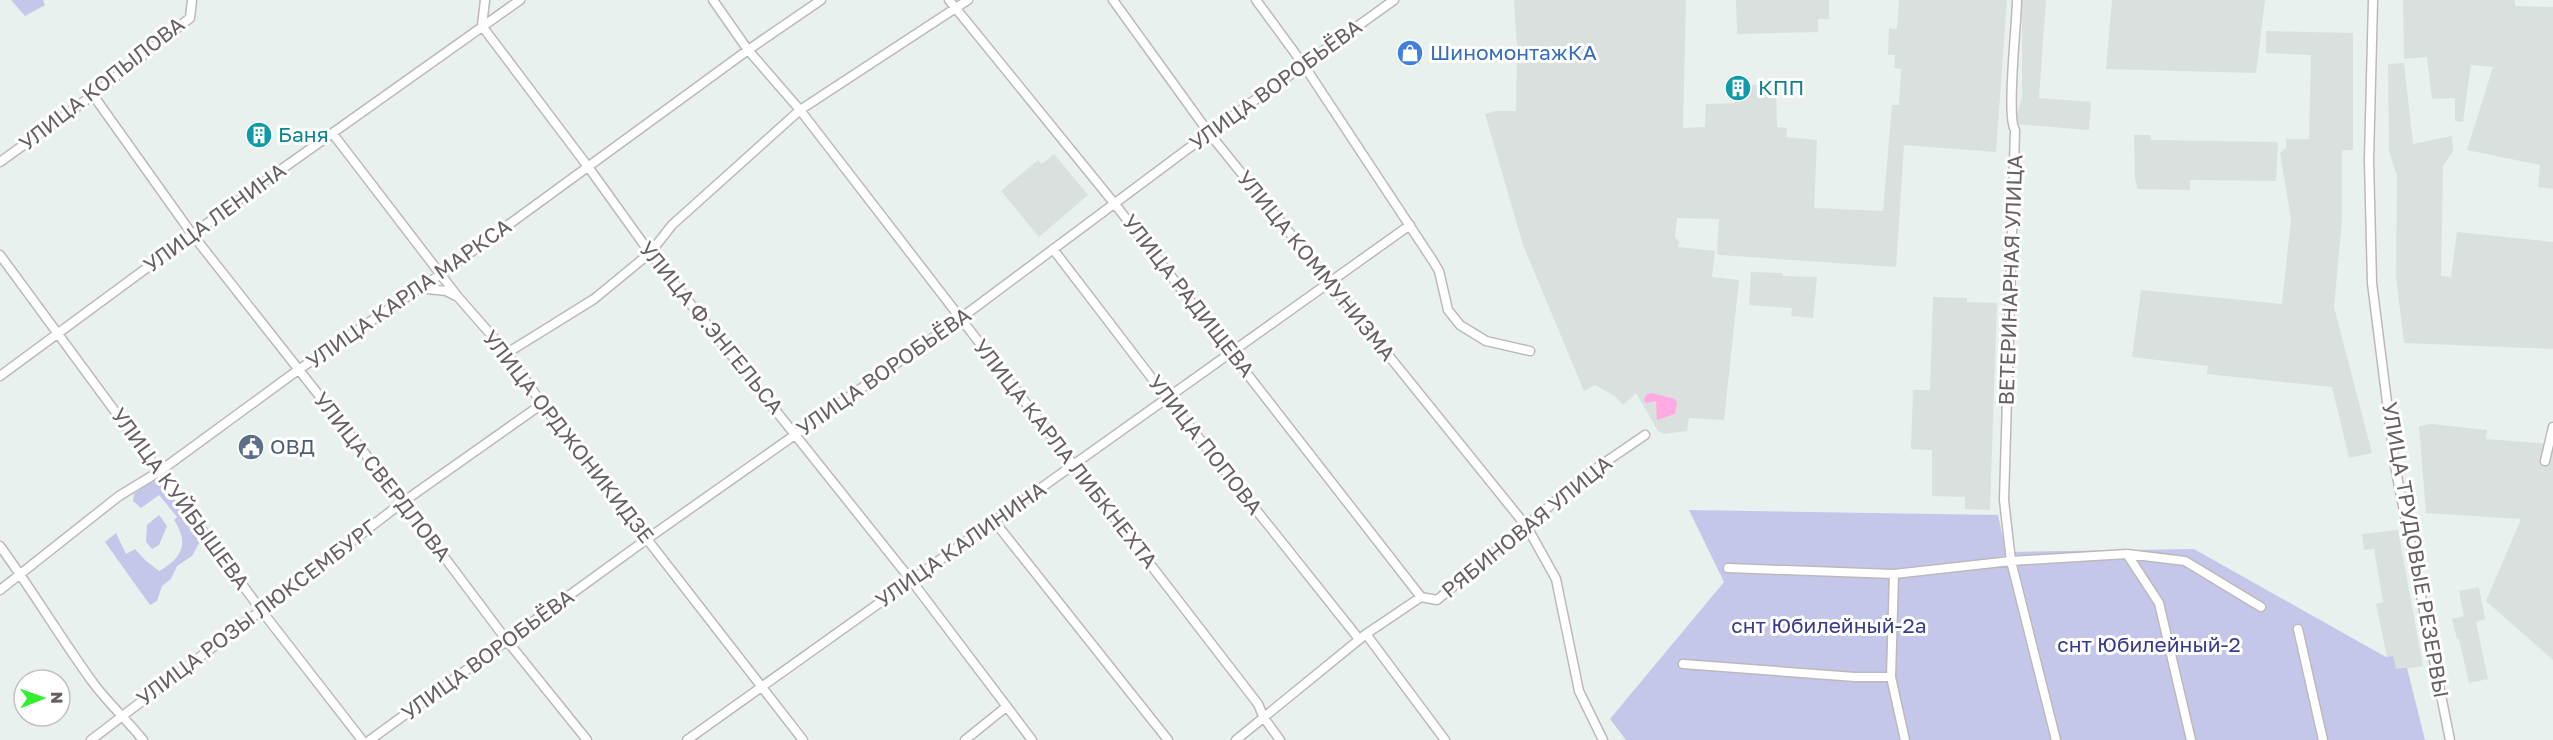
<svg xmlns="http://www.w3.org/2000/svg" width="2553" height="740" font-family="'Golos Text',sans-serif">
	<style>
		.industrial { fill: #dae0dd }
		.green { fill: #c4c7e9 }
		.water { fill: #ffaae2 }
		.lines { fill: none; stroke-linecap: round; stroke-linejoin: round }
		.minor-casing { stroke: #beb8ba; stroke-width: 11 }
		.minor { stroke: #fff; stroke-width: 8 }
		.labels { text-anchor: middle; stroke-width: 6; stroke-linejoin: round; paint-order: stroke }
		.shop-label { font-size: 21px; fill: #366cbe; stroke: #fff; text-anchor: start }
		.street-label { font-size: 21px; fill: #685f64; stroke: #fff }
		.culture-label { font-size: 21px; fill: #0d838f; stroke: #fff; text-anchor: start }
		.service-label { font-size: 21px; fill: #4e5e75; stroke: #fff; text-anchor: start }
		.park-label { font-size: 21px; fill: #363a90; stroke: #fff }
	</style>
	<rect width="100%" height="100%" fill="#e8f1ee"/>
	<path class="industrial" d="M1514 0H1686L1683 128 1705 127 1706 104 1735 103 1736 85H1776L1777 127 1787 128 1786 137 1817 140 1814 208 1883 211 1892 105H1899L1901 69 1894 68 1895 55H1888L1889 28 1897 29 1899 0H2007L1996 152 1904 145 1896 267 1720 255 1717 254 1719 219 1677 218 1675 238 1679 241 1678 247 1715 251 1712 277 1739 280 1724 420 1689 418 1687 431 1664 434 1658 431 1636 393 1623 405 1616 397 1595 385 1584 391 1523 245 1485 114 1495 111H1516L1517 48Z
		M1736 0H1829V19H1818V32L1737 34Z
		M2022 0H2046L2039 98 2091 102 2089 130 2014 124 2022 97Z
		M2112 0H2265L2256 73 2106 69Z
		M2403 0H2515V6L2553 7V189L2538 187 2540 165 2467 150 2493 67 2471 65 2463 122 2455 121V98L2432 99 2427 57 2404 59Z
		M2266 31 2353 33V150H2342V220L2334 307 2372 453 2349 458 2332 387 2207 374 2208 366 2132 357 2141 290 2282 304 2291 219 2280 153 2286 148V139H2309L2311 55 2266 53Z
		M2404 63 2413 144 2452 136 2453 151 2443 166 2441 276 2451 277 2457 232 2553 242V349L2404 343 2396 276 2397 176 2389 151 2388 64Z
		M2134 135H2150L2151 140 2278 142 2276 181 2190 180V190L2138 189 2135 179Z
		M1054 154 1088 195 1039 237 1001 191 1038 160 1042 164Z
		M1751 272 1782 273 1783 276 1817 277 1813 318 1791 316 1792 308 1749 305Z
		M1933 297 1967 298V302L1997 303 1990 510 1965 509V497L1932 496V450L1911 449 1913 390H1930Z
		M2432 424 2487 430 2486 439 2551 444 2553 442V660L2486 601 2521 519 2426 513 2419 426Z
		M2398 530 2423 666 2396 670 2387 657 2376 604 2383 602 2374 549 2364 550 2362 534Z
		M2479 587 2485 619 2476 622 2488 679 2469 683 2459 639H2457L2452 619 2464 616 2459 591Z"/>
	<path class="green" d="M11 0H43L45 5 25 16Z
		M159 476 203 536 192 556 177 566 171 579 162 586 157 601 150 605 105 542 116 533 126 554 135 549 145 560 159 571C183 558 189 542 174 520L177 517 159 495 141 508 133 501 134 494Z
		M1689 510 1998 515 2006 552 2194 549 2386 657 2393 656 2396 669 2407 668 2425 740H1626L1610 719 1724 582Z
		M159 515 167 526 159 545 152 549 146 542 147 525Z"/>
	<path class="water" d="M1652 393 1675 399 1677 402 1675 414 1657 420 1656 401 1646 403 1644 400 1646 395Z"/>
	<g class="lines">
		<defs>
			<path id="minor" d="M485 0 482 26 589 168 650 253 911 580 1032 740
				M713 0 748 50 800 110 1258 704 1264 718 1280 740
				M949 0 1114 203 1421 597
				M1113 0 1209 133 1527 527 1556 579 1579 691 1603 740
				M1256 0 1303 64 1433 261 1439 271 1448 310 1460 325 1486 341 1530 351
				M2017 0C2017 22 2006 117 2015 130L2004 500 2011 561 2056 740
				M2373 0 2369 160 2372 283 2395 466 2450 740
				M93 95 192 234 403 502 508 642 587 740
				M333 134 458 297 507 353 542 404 803 740
				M0 162 93 95 190 18 192 0
				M1053 249 1167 398 1359 639
				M0 255 261 610 362 740
				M419 288 446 291 456 296
				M507 353 594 299 650 253 672 225 800 110 968 0
				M0 376 258 186 520 0
				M2545 461 2553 427
				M994 521 1168 740
				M0 546C33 591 61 639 94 684 109 704 128 721 143 740
				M2127 554 2159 603 2191 740
				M1728 568 1894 574 2011 561 2127 554 2185 561 2261 607
				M1894 574 1891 677 1905 740
				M0 590 119 496 160 471 298 370 441 274 748 50 821 0
				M2298 629 2323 740
				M1366 634 1445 740
				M1683 664 1855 677H1891
				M91 740 403 502 542 404
				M370 740 647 539 961 318 1209 133 1394 0
				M687 740 1410 225
				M965 740 1006 707
				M1236 740 1366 634 1421 597 1437 600 1588 474 1645 435"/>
		</defs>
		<use href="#minor" class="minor-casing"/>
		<use href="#minor" class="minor"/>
	</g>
	<defs>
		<symbol id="shop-disc" viewBox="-11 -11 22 22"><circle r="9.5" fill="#3f7fe0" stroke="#fff"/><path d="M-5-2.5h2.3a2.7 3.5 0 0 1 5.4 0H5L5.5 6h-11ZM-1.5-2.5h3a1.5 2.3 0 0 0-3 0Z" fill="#fff"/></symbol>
		<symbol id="building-disc" viewBox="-11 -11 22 22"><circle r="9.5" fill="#0f9aa8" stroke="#fff"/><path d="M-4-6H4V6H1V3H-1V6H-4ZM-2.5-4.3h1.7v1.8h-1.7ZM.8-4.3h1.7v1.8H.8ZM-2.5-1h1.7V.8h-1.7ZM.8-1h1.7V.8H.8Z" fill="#fff"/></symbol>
		<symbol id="civic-disc" viewBox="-11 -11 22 22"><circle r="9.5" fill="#5c6f8a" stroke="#fff"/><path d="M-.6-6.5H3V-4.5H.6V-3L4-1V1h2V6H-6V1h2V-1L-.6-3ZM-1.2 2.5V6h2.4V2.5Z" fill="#fff"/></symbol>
	</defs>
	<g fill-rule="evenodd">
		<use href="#shop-disc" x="1395" y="38" width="30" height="30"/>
		<use href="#building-disc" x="1723" y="73" width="30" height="30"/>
		<use href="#building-disc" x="244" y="120" width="30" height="30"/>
		<use href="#civic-disc" x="236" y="432" width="30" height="30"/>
	</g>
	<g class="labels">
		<g class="shop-label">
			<text x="1430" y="60">ШиномонтажКА</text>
		</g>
		<g class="street-label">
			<text transform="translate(102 84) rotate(-38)" y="7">УЛИЦА КОПЫЛОВА</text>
			<text transform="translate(1276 85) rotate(-36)" y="7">УЛИЦА ВОРОБЬЁВА</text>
			<text transform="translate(215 218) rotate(-36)" y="7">УЛИЦА ЛЕНИНА</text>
			<text transform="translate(1316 266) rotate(51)" y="7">УЛИЦА КОММУНИЗМА</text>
			<text transform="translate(2011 280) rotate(-88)" y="7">ВЕТЕРИНАРНАЯ УЛИЦА</text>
			<text transform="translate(409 294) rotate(-35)" y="7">УЛИЦА КАРЛА МАРКСА</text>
			<text transform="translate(1188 296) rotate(52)" y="7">УЛИЦА РАДИЩЕВА</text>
			<text transform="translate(711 328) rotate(51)" y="7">УЛИЦА Ф.ЭНГЕЛЬСА</text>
			<text transform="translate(884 372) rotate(-35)" y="7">УЛИЦА ВОРОБЬЁВА</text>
			<text transform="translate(568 437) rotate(52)" y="7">УЛИЦА ОРДЖОНИКИДЗЕ</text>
			<text transform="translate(1205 445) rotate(52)" y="7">УЛИЦА ПОПОВА</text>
			<text transform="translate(1065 454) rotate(52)" y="7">УЛИЦА КАРЛА ЛИБКНЕХТА</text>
			<text transform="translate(382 477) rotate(52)" y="7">УЛИЦА СВЕРДЛОВА</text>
			<text transform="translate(180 499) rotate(54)" y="7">УЛИЦА КУЙБЫШЕВА</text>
			<text transform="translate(1527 527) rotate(-39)" y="7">РЯБИНОВАЯ УЛИЦА</text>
			<text transform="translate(961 545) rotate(-35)" y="7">УЛИЦА КАЛИНИНА</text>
			<text transform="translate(2415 550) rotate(80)" y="7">УЛИЦА ТРУДОВЫЕ РЕЗЕРВЫ</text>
			<text transform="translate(257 613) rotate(-37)" y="7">УЛИЦА РОЗЫ ЛЮКСЕМБУРГ</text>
			<text transform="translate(488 655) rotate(-36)" y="7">УЛИЦА ВОРОБЬЁВА</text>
		</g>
		<g class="culture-label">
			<text x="1758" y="95">КПП</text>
			<text x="278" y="142">Баня</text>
		</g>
		<g class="service-label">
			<text x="270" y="454">ОВД</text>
		</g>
		<g class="park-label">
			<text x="1829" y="633">снт Юбилейный-2а</text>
			<text x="2149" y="652">снт Юбилейный-2</text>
		</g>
	</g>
	<g transform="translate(42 698) rotate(89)"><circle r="28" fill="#ffffff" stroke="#c3bfc1" stroke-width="1.5"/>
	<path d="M0-4.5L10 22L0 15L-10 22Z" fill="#34ee31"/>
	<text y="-9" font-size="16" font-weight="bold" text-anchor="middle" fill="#685f64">N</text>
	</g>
</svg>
